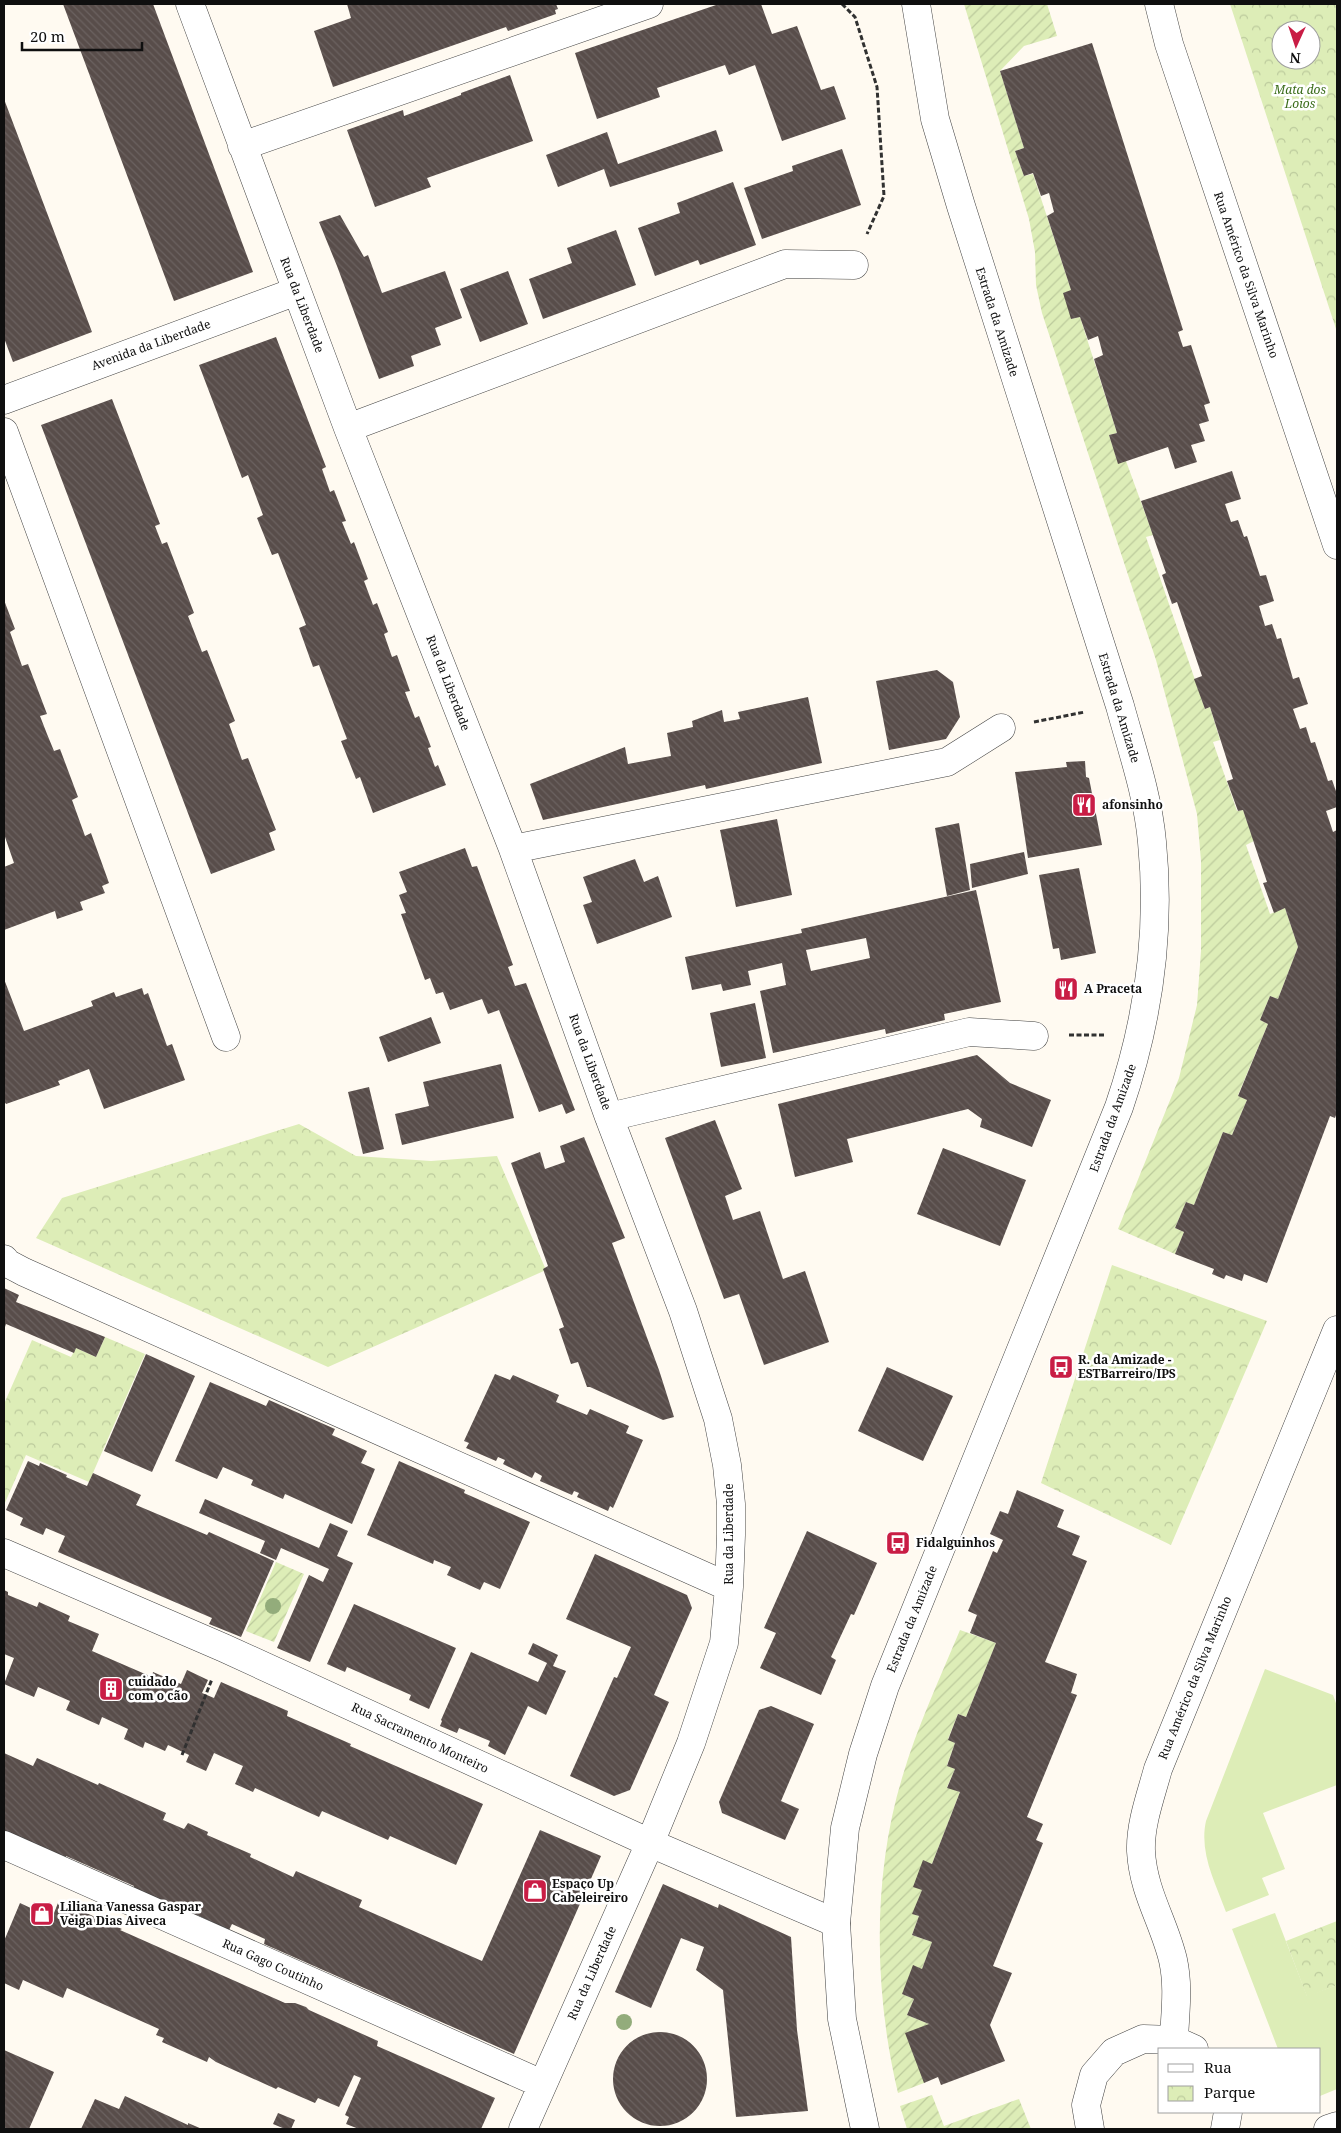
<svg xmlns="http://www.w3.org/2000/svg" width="1341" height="2133" font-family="'Noto Serif',serif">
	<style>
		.grass { fill: #ddedb7 }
		.park { fill: url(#park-crowns); fill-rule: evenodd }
		.garden { fill: url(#garden-furrows) }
		.building { fill: url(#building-back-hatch); fill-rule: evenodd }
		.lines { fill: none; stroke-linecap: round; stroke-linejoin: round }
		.minor-casing { stroke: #424242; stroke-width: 29 }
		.tertiary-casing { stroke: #424242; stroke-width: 29 }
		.path { stroke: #313131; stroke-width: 3; stroke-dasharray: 5 2.5; stroke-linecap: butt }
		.minor { stroke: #fff; stroke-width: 28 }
		.tertiary { stroke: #fff; stroke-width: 28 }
		.tree { fill: #93ac7b }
		.labels { text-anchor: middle; stroke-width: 5; stroke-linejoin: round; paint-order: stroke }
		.park-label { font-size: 12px; font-style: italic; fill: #3a6c1a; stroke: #fff }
		.street-label { font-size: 12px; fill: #0f0f0f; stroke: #fff }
		.poi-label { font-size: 12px; font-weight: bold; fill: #0f0f0f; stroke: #fff; text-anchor: start }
	</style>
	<defs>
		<pattern id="park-crowns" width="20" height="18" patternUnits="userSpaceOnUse" patternTransform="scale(1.25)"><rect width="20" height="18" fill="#ddedb7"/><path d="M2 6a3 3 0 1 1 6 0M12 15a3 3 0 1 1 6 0" fill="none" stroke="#bcca9c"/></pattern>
		<pattern id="garden-furrows" width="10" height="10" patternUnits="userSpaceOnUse" patternTransform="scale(1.25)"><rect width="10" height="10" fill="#ddedb7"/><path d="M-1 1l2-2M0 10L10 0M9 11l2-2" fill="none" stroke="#bcca9c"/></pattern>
		<pattern id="building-back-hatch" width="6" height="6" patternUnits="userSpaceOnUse" patternTransform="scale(1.25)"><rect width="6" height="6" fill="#584d4a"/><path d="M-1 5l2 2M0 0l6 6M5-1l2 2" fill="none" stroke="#6b6260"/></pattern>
	</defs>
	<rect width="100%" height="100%" fill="#fffaf1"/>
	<path class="grass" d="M1265 1669 1333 1695 1337 1706V1785L1263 1813 1285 1869 1262 1878 1269 1895 1226 1912C1215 1882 1199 1853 1206 1821Z
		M1275 1913 1307 1996 1337 1985V2089L1320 2096V2049H1278L1232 1929Z"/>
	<path class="park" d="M1230 4H1337V332ZM1281 30H1311V60H1281Z
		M299 1124 356 1156 431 1161 497 1156 546 1270 328 1367 36 1238 62 1198Z
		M1112 1265 1267 1321 1171 1545 1041 1483Z
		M105 1337 145 1354 89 1482 26 1455 4 1505V1404L32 1340 71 1357 76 1348 96 1357Z
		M1337 1921V1985L1307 1997 1286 1941Z"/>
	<path class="garden" d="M964 4H1047L1057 36 1024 46 1000 71 1024 148 1015 151 1024 176 1033 174 1071 290V319L1080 317 1117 433 1109 435 1118 463 1126 461 1153 535 1146 537 1205 709 1210 707 1220 740 1213 742 1237 811 1243 810 1254 841 1246 845 1270 914 1285 908 1298 947 1278 999 1270 996 1260 1020 1268 1024 1238 1095 1247 1100 1232 1135 1223 1132 1194 1205 1186 1202 1175 1228 1184 1232 1175 1254 1118 1229 1179 1078 1197 1005 1201 951V861L1197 814 1156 660 1042 313 1036 285 1035 252 1029 219Z
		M276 1562 304 1574 274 1642 246 1631Z
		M960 1630 996 1643 966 1717 958 1714 948 1739 955 1743 947 1765 955 1769 947 1787 960 1792 932 1864 923 1861 922 1890 913 1914 919 1916 912 1935 932 1942 922 1969 902 1994 914 1999 907 2015 929 2024 924 2083 898 2093C874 1993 872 1877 902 1778 917 1727 940 1678 960 1630Z
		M932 2095 944 2126 1019 2099 1031 2129H907L900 2106Z"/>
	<path class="building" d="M63 4H153L253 272 174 301Z
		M347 4H556L558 9 555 10 556 14 508 31 506 27 333 87 314 31 351 18Z
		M719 4H761L772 34 797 26 821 90 834 86 846 119 782 141 755 65 729 75 725 65 657 88 660 97 597 119 575 53Z
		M1092 43 1183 330 1178 332 1183 347 1191 345 1210 403 1204 405 1209 421 1199 424 1205 441 1191 445 1197 462 1175 469 1168 447 1118 464 1109 435 1117 433 1094 359 1103 355 1098 336 1088 340 1080 317 1071 319 1063 293 1071 290 1047 216 1054 212 1049 193 1041 196 1033 173 1024 176 1015 151 1024 148 1000 71Z
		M510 75 533 141 427 178 431 187 375 207 347 130 403 110 404 116 461 95V93Z
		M4 99 92 332 13 362 4 338Z
		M716 130 723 151 610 187 604 169 558 187 546 155 607 132 618 164Z
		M842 149 861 205 762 239 744 188 793 171 792 166Z
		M733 182 756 245 700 265 698 260 655 276 638 228 680 213 677 203Z
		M340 215 364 257 368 255 382 293 445 271 462 318 435 328 441 345 411 356 414 366 379 379 337 266 319 222Z
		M616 230 636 285 543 319 529 279 572 263 567 248Z
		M508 271 528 324 480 342 460 289Z
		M276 337 326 467 322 469 330 492 334 490 346 521 342 522 351 544 354 542 368 579 364 581 373 605 377 603 388 632 384 634 392 657 397 655 410 691 405 692 415 718 419 716 431 747 428 748 435 767 438 765 446 785 373 813 360 777 356 779 341 741 347 739 319 665 313 667 299 628 306 625 278 553 272 555 257 518 263 515 248 475 242 478 199 365Z
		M112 399 160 524 155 526 162 544 167 542 194 613 188 616 202 652 207 650 235 721 229 724 242 760 248 758 276 830 269 833 275 850 211 874 41 425Z
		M1232 471 1241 499 1225 504 1231 522 1238 520 1244 537 1247 536 1260 576 1266 575 1274 601 1259 606 1265 626 1272 624 1277 639 1281 638 1293 679 1299 677 1308 704 1293 709 1300 729 1306 727 1311 743 1315 742 1328 781 1332 780 1337 794V807L1326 811 1333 832 1337 830V1112L1335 1118 1330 1116 1267 1283 1244 1274 1242 1281 1226 1275 1224 1279 1212 1274 1214 1269 1175 1254 1184 1232 1175 1228 1186 1202 1194 1205 1223 1132 1232 1135 1247 1100 1238 1096 1268 1024 1260 1020 1270 996 1278 999 1298 947 1285 908 1274 913 1263 883 1267 882 1243 810 1238 811 1227 781 1233 779 1210 707 1205 709 1194 679 1202 676 1177 602 1172 604 1162 575 1166 573 1141 501Z
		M4 600 15 629 10 632 22 666 28 664 47 714 40 716 47 734 54 751 60 749 78 797 72 800 85 836 91 833 109 883 102 886 105 893 80 902 83 910 57 919 55 911 4 930V867L14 863 4 834Z
		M937 670 953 682 960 717 946 739 889 750 876 681Z
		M808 697 822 763 706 789 705 785 543 820 530 784 625 747 628 764 671 756 667 733 693 727 692 721 722 710 724 722 740 719 738 712Z
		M1085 761 1086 777 1089 778 1102 845 1028 858 1015 772 1067 767 1066 762Z
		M777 819 792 895 736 907 720 830Z
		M959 823 970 890 947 896 935 828Z
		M465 848 472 867 477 866 513 965 508 967 515 986 526 983 575 1110 566 1114 562 1104 539 1112 499 1010 488 1014 482 999 450 1010 443 992 436 994 430 978 425 980 401 914 406 913 399 895 407 892 399 872Z
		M1024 852 1028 874 972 888 970 864Z
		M635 859 644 882 658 876 672 917 597 944 583 905 592 902 583 877Z
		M1079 868 1096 953 1061 960 1059 948 1053 949 1039 875Z
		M976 890 1001 1002 944 1014 945 1020 886 1034 885 1029 773 1053 760 991 786 985 782 963 748 971 751 985 723 991 721 984 692 990 685 957 802 933 801 929ZM866 938 870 958 811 971 806 950Z
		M4 979 24 1031 93 1006 91 1001 114 992 116 997 142 988 144 995 148 993 167 1046 172 1044 185 1080 104 1109 89 1069 58 1081 60 1085 6 1104 4 1101Z
		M755 1003 766 1058 721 1067 710 1013Z
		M431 1017 441 1043 388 1062 379 1037Z
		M977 1055 1010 1083 1051 1100 1032 1147 980 1127 982 1119 968 1109 847 1139 853 1162 795 1177 778 1104Z
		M501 1064 514 1118 402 1145 395 1114 429 1106 423 1082Z
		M369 1087 384 1149 363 1154 348 1092Z
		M715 1120 742 1189 725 1196 733 1220 760 1211 783 1279 805 1271 829 1342 764 1365 739 1294 724 1299 665 1138Z
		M584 1137 625 1238 612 1243 659 1370 674 1417 663 1420 590 1387H587L578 1362 571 1364 559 1329 564 1327 543 1269 548 1266 511 1163 540 1152 545 1169 565 1162 560 1146Z
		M943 1148 1026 1180 1000 1246 917 1214Z
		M4 1288 19 1295 16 1302 105 1337 96 1357 76 1348 74 1353 6 1324 4 1330Z
		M146 1354 195 1376 152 1472 104 1451Z
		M887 1367 953 1396 923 1461 858 1431Z
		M495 1374 510 1380 513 1375 559 1395 556 1402 587 1415 590 1409 629 1426 626 1433 643 1440 613 1508 610 1506 608 1511 577 1497 579 1493 574 1491 572 1495 540 1481 542 1476 535 1472 532 1478 503 1464 505 1460 498 1457 496 1461 466 1448 469 1443 464 1441Z
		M210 1382 266 1406 269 1400 335 1429 332 1435 367 1451 361 1463 375 1469 352 1524 285 1494 283 1499 251 1485 253 1480 223 1467 217 1479 175 1461Z
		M28 1461 39 1466 40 1463 67 1475 66 1477 87 1486 93 1473 141 1495 136 1505 207 1535 209 1532 274 1561 241 1637 209 1624 212 1618 58 1552 65 1536 46 1528 43 1535 20 1525 23 1518 6 1510Z
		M399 1461 465 1490 464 1493 530 1522 500 1589 484 1582 480 1590 447 1575 451 1567 434 1560 433 1564 367 1535Z
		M1017 1490 1064 1510 1057 1527 1080 1536 1072 1555 1087 1561 1045 1662 1077 1674 1071 1693 1077 1695 1027 1817 1043 1824 1036 1840 1043 1843 993 1966 1012 1973 990 2025 1005 2061 941 2085 938 2077 924 2083 905 2033 929 2024 907 2015 914 1999 902 1994 913 1965 922 1969 932 1942 912 1935 919 1916 912 1914 922 1890 913 1887 923 1860 932 1864 960 1792 947 1788 955 1769 947 1766 955 1743 948 1740 958 1714 966 1717 996 1643 970 1633 977 1615 968 1611 993 1551 997 1553 1003 1540 990 1534 1000 1511 1008 1514Z
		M205 1499 319 1548 330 1523 348 1531 337 1556 353 1563 310 1662 277 1648 309 1575 323 1582 329 1569 281 1548 276 1560 260 1553 265 1541 199 1513Z
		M807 1531 877 1563 854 1615 851 1614 831 1657 836 1660 821 1695 760 1668 776 1633 764 1628Z
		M595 1554 687 1595 692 1608 654 1695 669 1702 630 1790 614 1796 570 1776 614 1677 617 1678 631 1647 566 1619Z
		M4 1590 8 1592V1595L37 1607 39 1602 70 1616 68 1621 99 1634 92 1651 152 1677 153 1672 181 1684 187 1670 208 1680 202 1693 214 1698 221 1682 288 1711 287 1716 351 1744 350 1746 483 1804 456 1865 390 1836 388 1840 322 1811 319 1817 255 1788 253 1792 235 1784 243 1766 214 1753 206 1771 186 1762 189 1755 168 1745 165 1751 145 1742 143 1748 124 1739 128 1729 102 1717 99 1725 66 1710 70 1701 38 1687 34 1697 4 1684 14 1658 4 1654Z
		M354 1604 456 1648 429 1709 409 1700 411 1695 347 1667 345 1672 327 1664Z
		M533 1643 558 1655 553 1666 566 1671 546 1715 528 1706 505 1755 488 1746 490 1741 459 1728 457 1733 440 1726 442 1721 441 1720 471 1652 538 1682 547 1663 528 1654Z
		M771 1706 814 1724 781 1801 799 1809 785 1840 722 1813 719 1802 759 1710Z
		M4 1753 33 1766 37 1758 98 1785 99 1783 166 1813 163 1820 184 1829 188 1823 208 1832 207 1835 251 1854 250 1857 293 1877 296 1871 362 1900 359 1907 482 1961 540 1830 601 1856 514 2054 264 1944 265 1939 232 1924 229 1930 197 1915 196 1917 133 1889 134 1886 66 1856 64 1863 4 1836Z
		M663 1884 718 1908 719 1904 791 1937 797 2030 808 2111 736 2117 723 1990 696 1970 704 1947 681 1938 651 2008 615 1992Z
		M20 1903 52 1918 58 1903 63 1905 64 1903 122 1929 120 1930 285 2003H295L306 2007 309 2010 378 2041 377 2046 495 2098 481 2129H359L346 2124 349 2117 345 2115 361 2078 354 2075 339 2107 318 2098 315 2103 278 2087 276 2089 216 2062 209 2057 207 2062 162 2042 164 2038 156 2035 159 2029 67 1988 63 1998 23 1980 19 1990 4 1983V1941Z
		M613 2079a47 47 0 1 1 94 0a47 47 0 1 1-94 0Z
		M4 2050 54 2072 29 2129H4Z
		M125 2096 188 2125V2123L202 2129H81L95 2099 119 2109Z
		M278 2113 295 2120 291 2129H285L273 2124Z"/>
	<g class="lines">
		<defs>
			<path id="minor" d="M190 4 348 428 513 849 609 1117 683 1311 718 1419 727 1465 731 1504V1535L729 1587 724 1643 691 1743 650 1843 523 2129
				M1159 4 1169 44 1337 545
				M242 146 649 4
				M4 400 297 291
				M348 428 785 264 854 265
				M4 432 226 1037
				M513 849 947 762 1001 728
				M609 1117 969 1032 1034 1036
				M4 1259 7 1263 24 1272 729 1587
				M4 1553 224 1648 650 1843 836 1923
				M4 1845 542 2084
				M1174 2040C1175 2013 1179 1987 1173 1960 1164 1922 1143 1892 1141 1851 1140 1824 1151 1795 1158 1769L1337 1330
				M1090 2129 1086 2105 1094 2075 1114 2052 1143 2039 1174 2040 1194 2049
				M1225 2129 1228 2112
				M1328 2129 1337 2126"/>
			<path id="tertiary" d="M865 2129 842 2019 836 1923 845 1828 863 1754 885 1686 1119 1107C1148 1022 1161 932 1152 842 1148 796 1132 750 1120 706L961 206 935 119 916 4"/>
		</defs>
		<use href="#minor" class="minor-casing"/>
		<use href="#tertiary" class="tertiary-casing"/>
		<path class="path" d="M842 4 855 17 877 87 884 196 867 234
			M1034 722 1085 712
			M1069 1035H1105
			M182 1755 212 1679"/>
		<use href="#minor" class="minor"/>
		<use href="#tertiary" class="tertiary"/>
	</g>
	<g class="tree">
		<circle cx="273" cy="1606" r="8"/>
		<circle cx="624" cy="2022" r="8"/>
	</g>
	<defs>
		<symbol id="restaurant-square" viewBox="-11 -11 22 22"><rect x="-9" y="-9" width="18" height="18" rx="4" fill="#c91d45" stroke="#fff"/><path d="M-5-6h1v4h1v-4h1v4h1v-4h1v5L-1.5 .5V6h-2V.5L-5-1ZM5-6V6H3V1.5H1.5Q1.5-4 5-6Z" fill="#fff"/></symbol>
		<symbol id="bus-square" viewBox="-11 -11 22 22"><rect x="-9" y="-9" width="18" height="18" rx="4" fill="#c91d45" stroke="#fff"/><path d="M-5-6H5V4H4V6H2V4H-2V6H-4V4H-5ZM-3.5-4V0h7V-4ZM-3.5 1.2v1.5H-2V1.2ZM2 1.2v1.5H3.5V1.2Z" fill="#fff"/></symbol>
		<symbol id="building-square" viewBox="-11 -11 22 22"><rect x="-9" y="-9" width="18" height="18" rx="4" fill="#c91d45" stroke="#fff"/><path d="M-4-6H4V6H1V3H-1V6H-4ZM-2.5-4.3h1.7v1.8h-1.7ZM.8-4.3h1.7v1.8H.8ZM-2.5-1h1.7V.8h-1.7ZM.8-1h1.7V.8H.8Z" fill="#fff"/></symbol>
		<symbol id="shop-square" viewBox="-11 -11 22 22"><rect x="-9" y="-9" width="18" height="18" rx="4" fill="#c91d45" stroke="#fff"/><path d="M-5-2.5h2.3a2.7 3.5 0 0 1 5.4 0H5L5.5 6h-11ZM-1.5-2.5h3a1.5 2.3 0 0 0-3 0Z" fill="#fff"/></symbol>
	</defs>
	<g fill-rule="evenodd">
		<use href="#restaurant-square" x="1070" y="791" width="28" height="28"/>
		<use href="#restaurant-square" x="1052" y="975" width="28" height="28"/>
		<use href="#bus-square" x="1047" y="1353" width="28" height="28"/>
		<use href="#bus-square" x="884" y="1529" width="28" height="28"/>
		<use href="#building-square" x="97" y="1675" width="28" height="28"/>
		<use href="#shop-square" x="521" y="1877" width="28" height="28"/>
		<use href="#shop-square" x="28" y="1900" width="28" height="28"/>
	</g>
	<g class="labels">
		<g class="park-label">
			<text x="1300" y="94">Mata dos<tspan x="1300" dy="14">Loios</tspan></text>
		</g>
		<g class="street-label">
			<text transform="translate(1246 275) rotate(71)" y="4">Rua Américo da Silva Marinho</text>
			<text transform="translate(302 305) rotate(69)" y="4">Rua da Liberdade</text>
			<text transform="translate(997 322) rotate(72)" y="4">Estrada da Amizade</text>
			<text transform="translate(151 345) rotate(-20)" y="4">Avenida da Liberdade</text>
			<text transform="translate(448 683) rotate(69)" y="4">Rua da Liberdade</text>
			<text transform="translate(1119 708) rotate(73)" y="4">Estrada da Amizade</text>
			<text transform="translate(590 1062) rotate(70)" y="4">Rua da Liberdade</text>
			<text transform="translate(1113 1118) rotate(-70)" y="4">Estrada da Amizade</text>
			<text transform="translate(729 1534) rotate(-90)" y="4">Rua da Liberdade</text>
			<text transform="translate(912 1619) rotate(-68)" y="4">Estrada da Amizade</text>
			<text transform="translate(1195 1678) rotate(-68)" y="4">Rua Américo da Silva Marinho</text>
			<text transform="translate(420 1738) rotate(25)" y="4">Rua Sacramento Monteiro</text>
			<text transform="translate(273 1965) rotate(24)" y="4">Rua Gago Coutinho</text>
			<text transform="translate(592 1973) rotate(-66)" y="4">Rua da Liberdade</text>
		</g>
		<g class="poi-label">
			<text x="1102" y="809">afonsinho</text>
			<text x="1084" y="993">A Praceta</text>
			<text x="1078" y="1364">R. da Amizade -<tspan x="1078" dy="14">ESTBarreiro/IPS</tspan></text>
			<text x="916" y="1547">Fidalguinhos</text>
			<text x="128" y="1686">cuidado<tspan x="128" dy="14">com o cão</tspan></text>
			<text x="552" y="1888">Espaço Up<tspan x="552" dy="14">Cabeleireiro</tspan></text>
			<text x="60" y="1911">Liliana Vanessa Gaspar<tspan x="60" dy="14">Veiga Dias Aiveca</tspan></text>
		</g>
	</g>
	<rect width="1341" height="2133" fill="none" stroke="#0f0f0f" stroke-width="10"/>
	<rect x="1158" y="2048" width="162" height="65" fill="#ffffff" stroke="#9f9f9f"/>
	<rect x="1168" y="2064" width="25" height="8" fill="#ffffff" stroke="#9f9f9f"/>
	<text x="1204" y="2073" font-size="15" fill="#0f0f0f">Rua</text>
	<rect x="1168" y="2086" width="25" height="15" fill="url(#park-crowns)" stroke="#9f9f9f"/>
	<text x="1204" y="2098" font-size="15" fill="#0f0f0f">Parque</text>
	<g transform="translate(1296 45) rotate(183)"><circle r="24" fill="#ffffff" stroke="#9f9f9f"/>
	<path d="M0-4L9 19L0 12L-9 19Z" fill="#c91d45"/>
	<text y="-8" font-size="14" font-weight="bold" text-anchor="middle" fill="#0f0f0f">N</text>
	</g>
	<path d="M22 42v8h120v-8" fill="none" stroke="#0f0f0f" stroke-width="2.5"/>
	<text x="30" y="42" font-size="15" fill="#0f0f0f" stroke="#ffffff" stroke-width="4" paint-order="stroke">20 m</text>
</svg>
